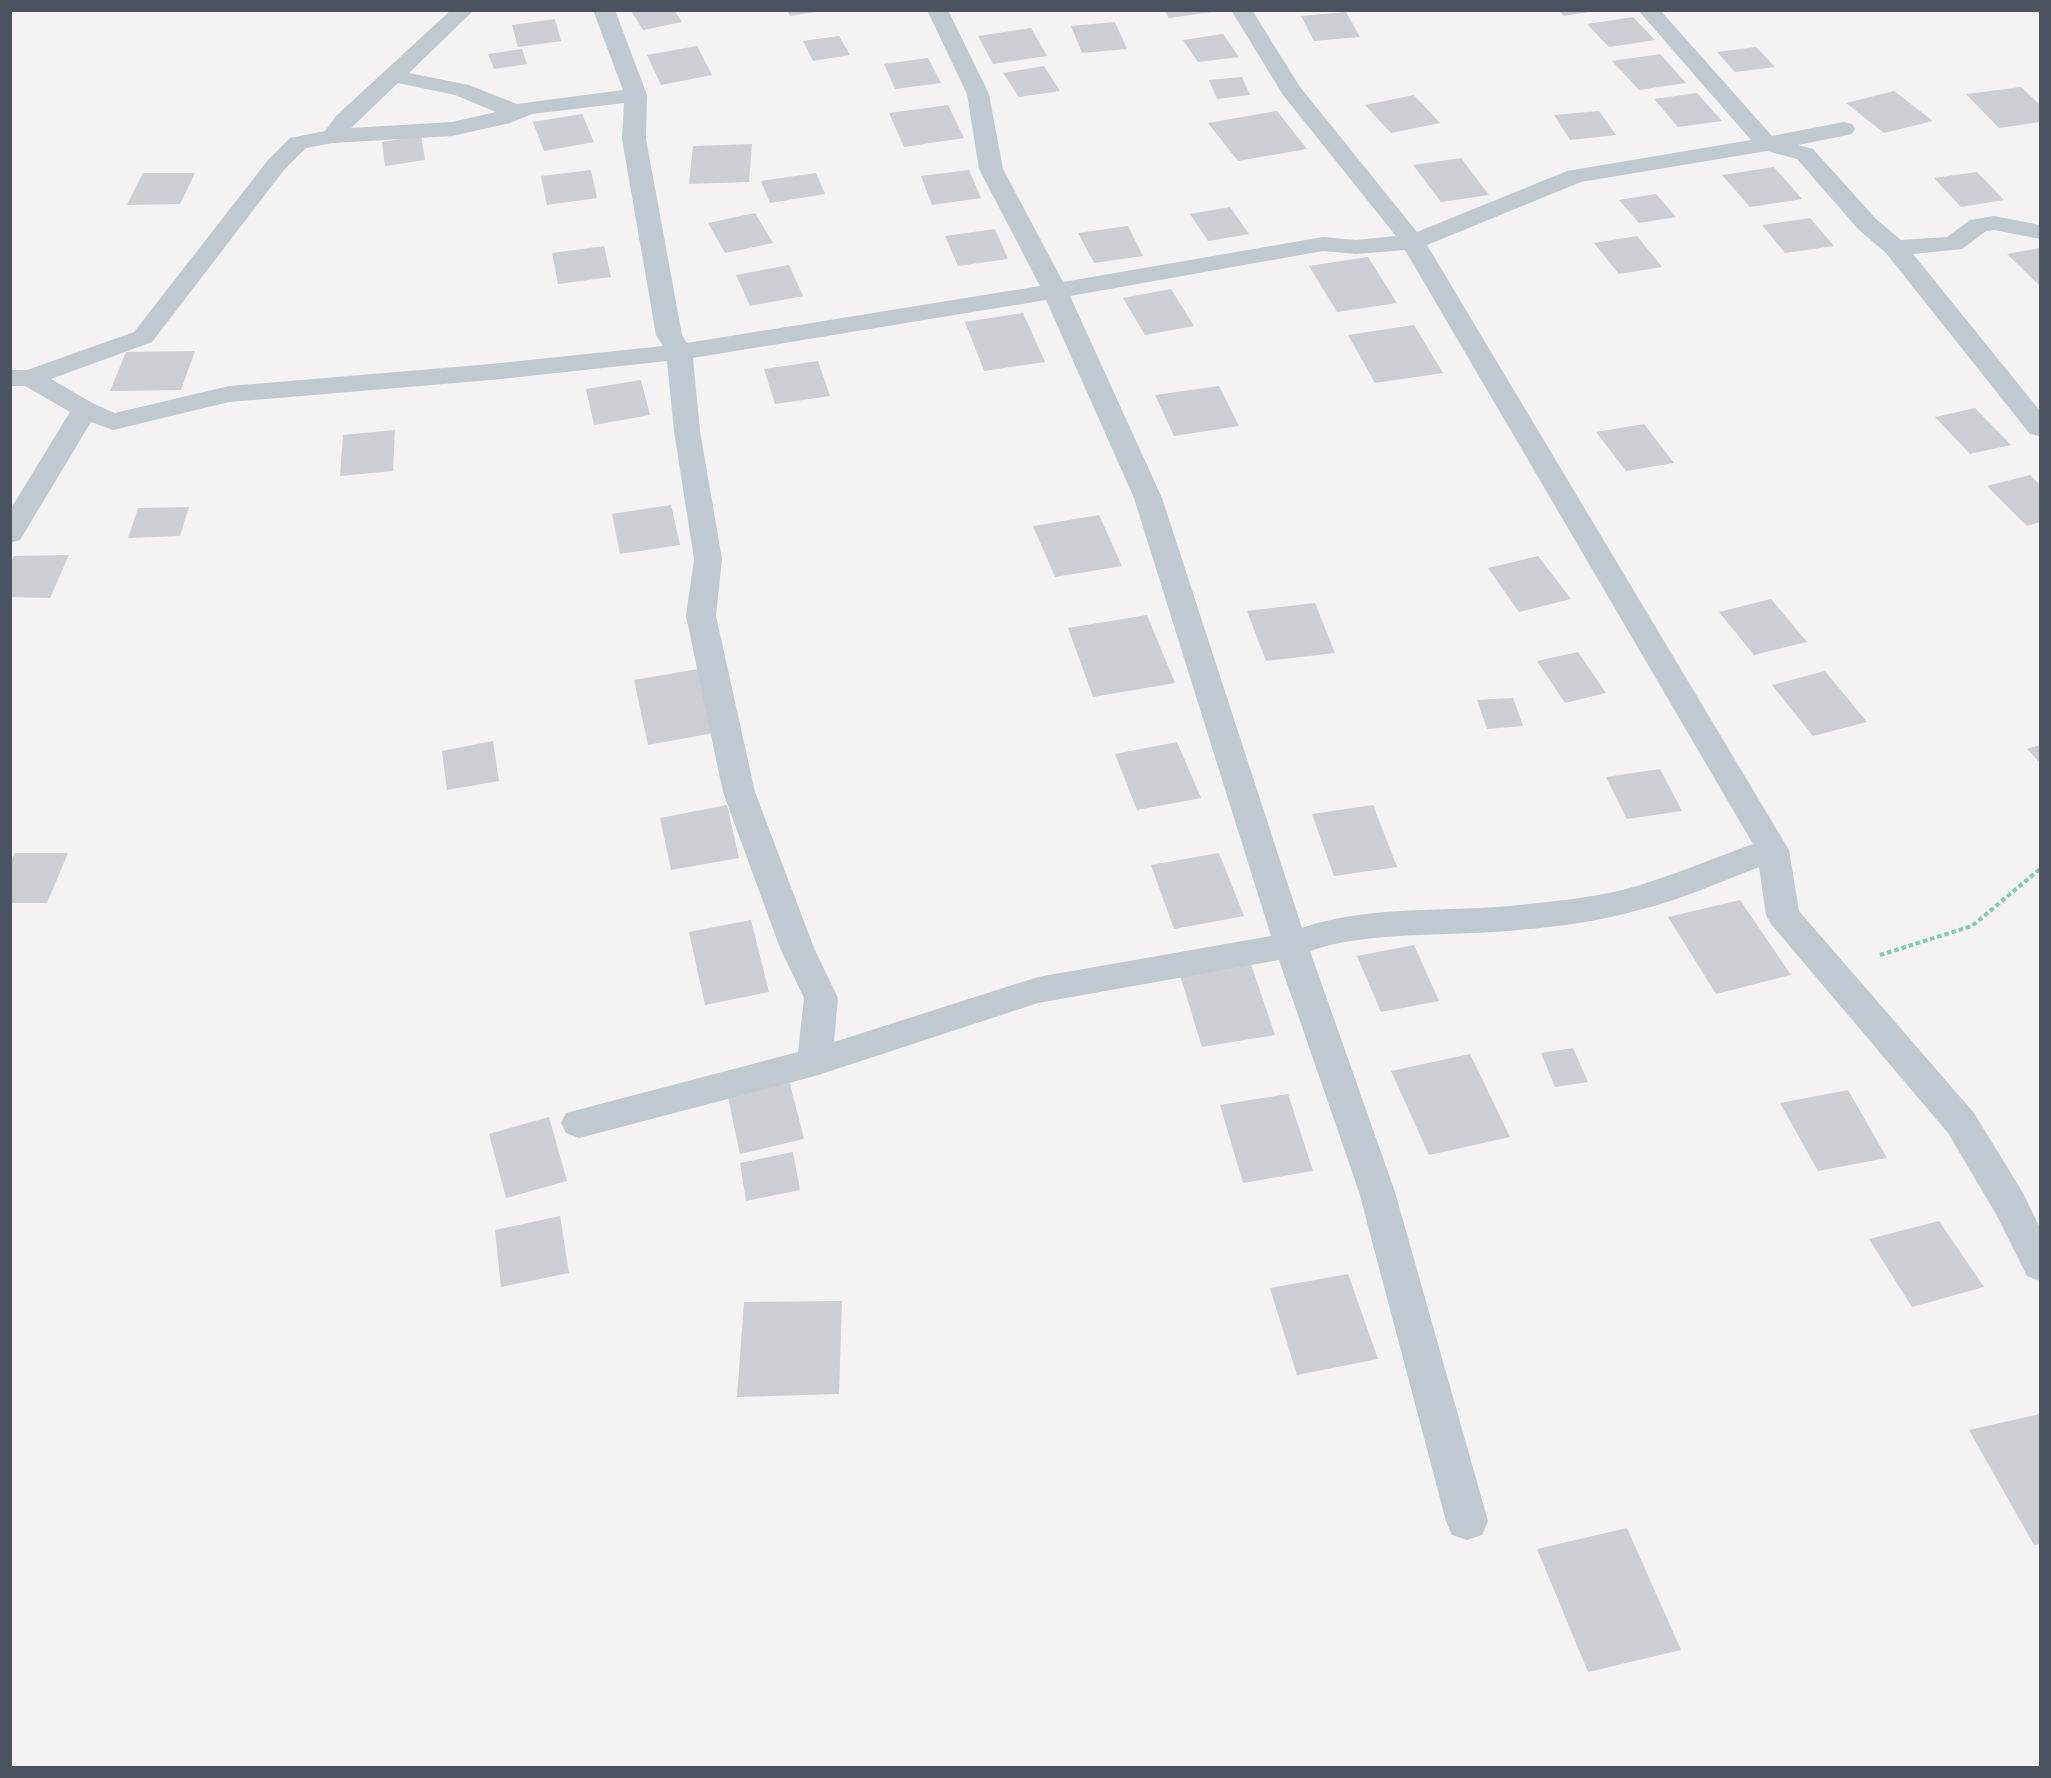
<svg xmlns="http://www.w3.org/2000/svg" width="2051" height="1778" font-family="'Asap Condensed',sans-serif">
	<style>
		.building { fill: #ccced4 }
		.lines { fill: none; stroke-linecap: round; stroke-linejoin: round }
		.path { stroke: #7bcdab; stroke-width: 4; stroke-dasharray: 4.5 3; stroke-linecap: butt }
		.street { fill: #c0c8d0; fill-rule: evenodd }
	</style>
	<rect width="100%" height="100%" fill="#f4f2f2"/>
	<path class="building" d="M633 10H674L682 22 643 30 631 11Z
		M787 10H815V12L790 16Z
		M1164 10H1211L1212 12 1169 18Z
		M1558 10H1588V12L1564 16Z
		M1346 12 1360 37 1314 41 1301 16Z
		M1633 17 1655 40 1609 47 1587 24Z
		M555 19 561 41 518 47 512 25Z
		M1115 22 1127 49 1082 53 1071 26Z
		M1031 28 1047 56 993 64 978 36Z
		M1223 34 1239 57 1198 62 1183 40Z
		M839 36 850 55 813 61 803 41Z
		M697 46 712 75 661 85 647 55Z
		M1756 47 1775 67 1735 72 1717 52Z
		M522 49 527 64 494 69 488 54Z
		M1660 54 1686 83 1639 90 1612 61Z
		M928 58 941 83 895 89 884 64Z
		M1044 66 1060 91 1019 97 1003 73Z
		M1242 77 1250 95 1217 99 1209 80Z
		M2021 87 2040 105V122L1999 128 1966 94Z
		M1894 91 1933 121 1884 133 1846 103Z
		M1697 93 1722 121 1678 127 1654 99Z
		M1414 95 1440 123 1391 133 1365 105Z
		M948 105 964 138 904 147 889 113Z
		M1277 111 1307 149 1238 161 1208 123Z
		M1599 111 1616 135 1570 140 1554 115Z
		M582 114 594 142 544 151 533 122Z
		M421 136 425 160 385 166 382 142Z
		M752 144 749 182 689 184 693 146Z
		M1461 158 1489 195 1441 202 1413 165Z
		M1774 167 1802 199 1750 207 1722 175Z
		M591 170 597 198 547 205 541 176Z
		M969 170 981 198 932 205 921 176Z
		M1977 172 2004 200 1961 207 1934 178Z
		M143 173H195L180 204 127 205Z
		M816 173 825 194 770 203 761 181Z
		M1656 194 1676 217 1639 223 1619 200Z
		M1230 207 1249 234 1208 241 1190 214Z
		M755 213 773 243 725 253 708 223Z
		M1810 218 1834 246 1785 253 1762 225Z
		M1128 226 1143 256 1094 263 1078 233Z
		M995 229 1008 259 958 266 945 236Z
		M1637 236 1662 267 1619 274 1594 243Z
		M604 246 611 277 558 284 552 253Z
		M2040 248V286L2007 254Z
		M1368 257 1397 303 1337 312 1309 266Z
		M789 265 803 296 750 306 736 275Z
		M1171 289 1194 326 1145 335 1123 298Z
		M1023 313 1045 362 984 371 965 322Z
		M1414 325 1443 373 1375 383 1348 335Z
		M195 351 181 390 110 391 126 352Z
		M818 361 830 396 775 404 764 369Z
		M641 380 650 415 594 425 586 389Z
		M1219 386 1239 426 1174 436 1155 395Z
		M1975 408 2011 445 1970 454 1935 417Z
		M1644 424 1674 463 1626 471 1596 432Z
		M395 430 393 471 340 476 343 435Z
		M2030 475 2040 485V522L2027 526 1987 486Z
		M671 505 680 545 620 554 612 514Z
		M189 507 180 536 128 538 138 508Z
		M1099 515 1122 566 1055 577 1033 526Z
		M69 555 50 598 10 597V562L14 556Z
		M1538 556 1571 599 1519 612 1488 568Z
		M1771 599 1807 642 1754 655 1719 612Z
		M1315 603 1335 653 1266 661 1247 611Z
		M1147 615 1175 683 1093 697 1068 628Z
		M1578 652 1606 693 1565 703 1537 661Z
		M710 667 725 731 648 745 634 680Z
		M1825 671 1867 722 1813 736 1772 685Z
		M1513 698 1523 726 1487 729 1477 700Z
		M493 741 499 781 447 790 442 751Z
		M1177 742 1201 798 1137 810 1115 754Z
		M2040 745V763L2027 749Z
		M1660 769 1682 811 1627 819 1606 777Z
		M727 805 739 858 671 870 660 818Z
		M1373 805 1397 867 1334 876 1312 814Z
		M15 853H68L47 903H10V863Z
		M1219 853 1244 916 1174 929 1151 865Z
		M1740 900 1791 975 1716 994 1668 917Z
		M751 920 769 992 705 1005 689 932Z
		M1414 945 1439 1001 1381 1012 1357 956Z
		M1251 964 1275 1035 1202 1047 1180 975Z
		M1573 1048 1588 1082 1555 1087 1541 1053Z
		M1470 1054 1510 1137 1429 1155 1391 1071Z
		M789 1080 804 1139 740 1154 727 1093Z
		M1848 1090 1887 1158 1818 1171 1780 1103Z
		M1288 1094 1313 1171 1243 1183 1220 1105Z
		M549 1117 567 1181 506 1198 489 1134Z
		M793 1152 800 1190 746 1201 740 1163Z
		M560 1216 569 1273 501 1287 495 1230Z
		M1939 1221 1984 1287 1912 1307 1869 1239Z
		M1348 1274 1378 1359 1297 1375 1270 1288Z
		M842 1301 839 1394 737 1397 744 1302Z
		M2040 1414V1544L2034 1545 1969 1430Z
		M1627 1528 1681 1650 1588 1672 1537 1549Z"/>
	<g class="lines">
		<path class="path" d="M1880 955 1972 926 2040 869"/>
		<path class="street" d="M451 10H474L409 73 469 85 517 104 623 90 593 10H615L647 95 646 139 682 335 687 343 1040 286 979 169 967 94 927 10H948L989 94 1003 169 1063 282 1323 237 1356 240 1396 236 1283 95 1231 10H1252L1300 87 1417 232 1567 171 1751 140 1638 10H1660L1772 136 1844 122 1852 124 1855 129 1852 134 1798 145 1813 149 1876 219 1901 240 1947 237 1970 220 1994 216 2040 225V239L1994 230 1986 231 1962 249 1913 254 2040 411V436L2030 434 1886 253 1858 229 1797 159 1767 151 1581 182 1427 245 1789 850 1799 911 1974 1113 2023 1193 2040 1228V1281L2027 1276 1996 1214 1948 1133 1771 924 1766 915 1759 867C1720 882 1680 900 1639 910 1600 921 1558 927 1518 930 1454 937 1370 930 1310 951L1395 1192 1488 1521 1482 1535 1467 1540 1452 1535 1446 1521 1359 1192 1279 960 1038 1003 815 1076 579 1138 566 1133 561 1123 566 1113 798 1052 804 998 780 948 723 792 686 616 694 559 674 431 667 361 491 380 229 402 113 430 91 422 20 540 10 543V510L70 412 25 386H10V370H27L134 332 268 160 290 138 325 131 336 116ZM398 83 455 95 496 112 452 122 351 128ZM624 103 622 139 656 335 663 346 491 364 229 386 115 413 94 404 51 379 152 342 284 170 306 148 333 143 452 136 510 123 532 114ZM1405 250 1753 844C1715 858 1676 874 1637 886 1600 897 1559 901 1520 905 1449 913 1370 904 1302 928L1162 498 1070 296 1323 251 1356 254ZM1046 300 1134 498 1271 936 1038 977 834 1042 838 998 814 948 755 792 716 616 722 559 700 431 693 358Z"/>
	</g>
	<rect width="2051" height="1778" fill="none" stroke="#4a535f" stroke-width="24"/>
</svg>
